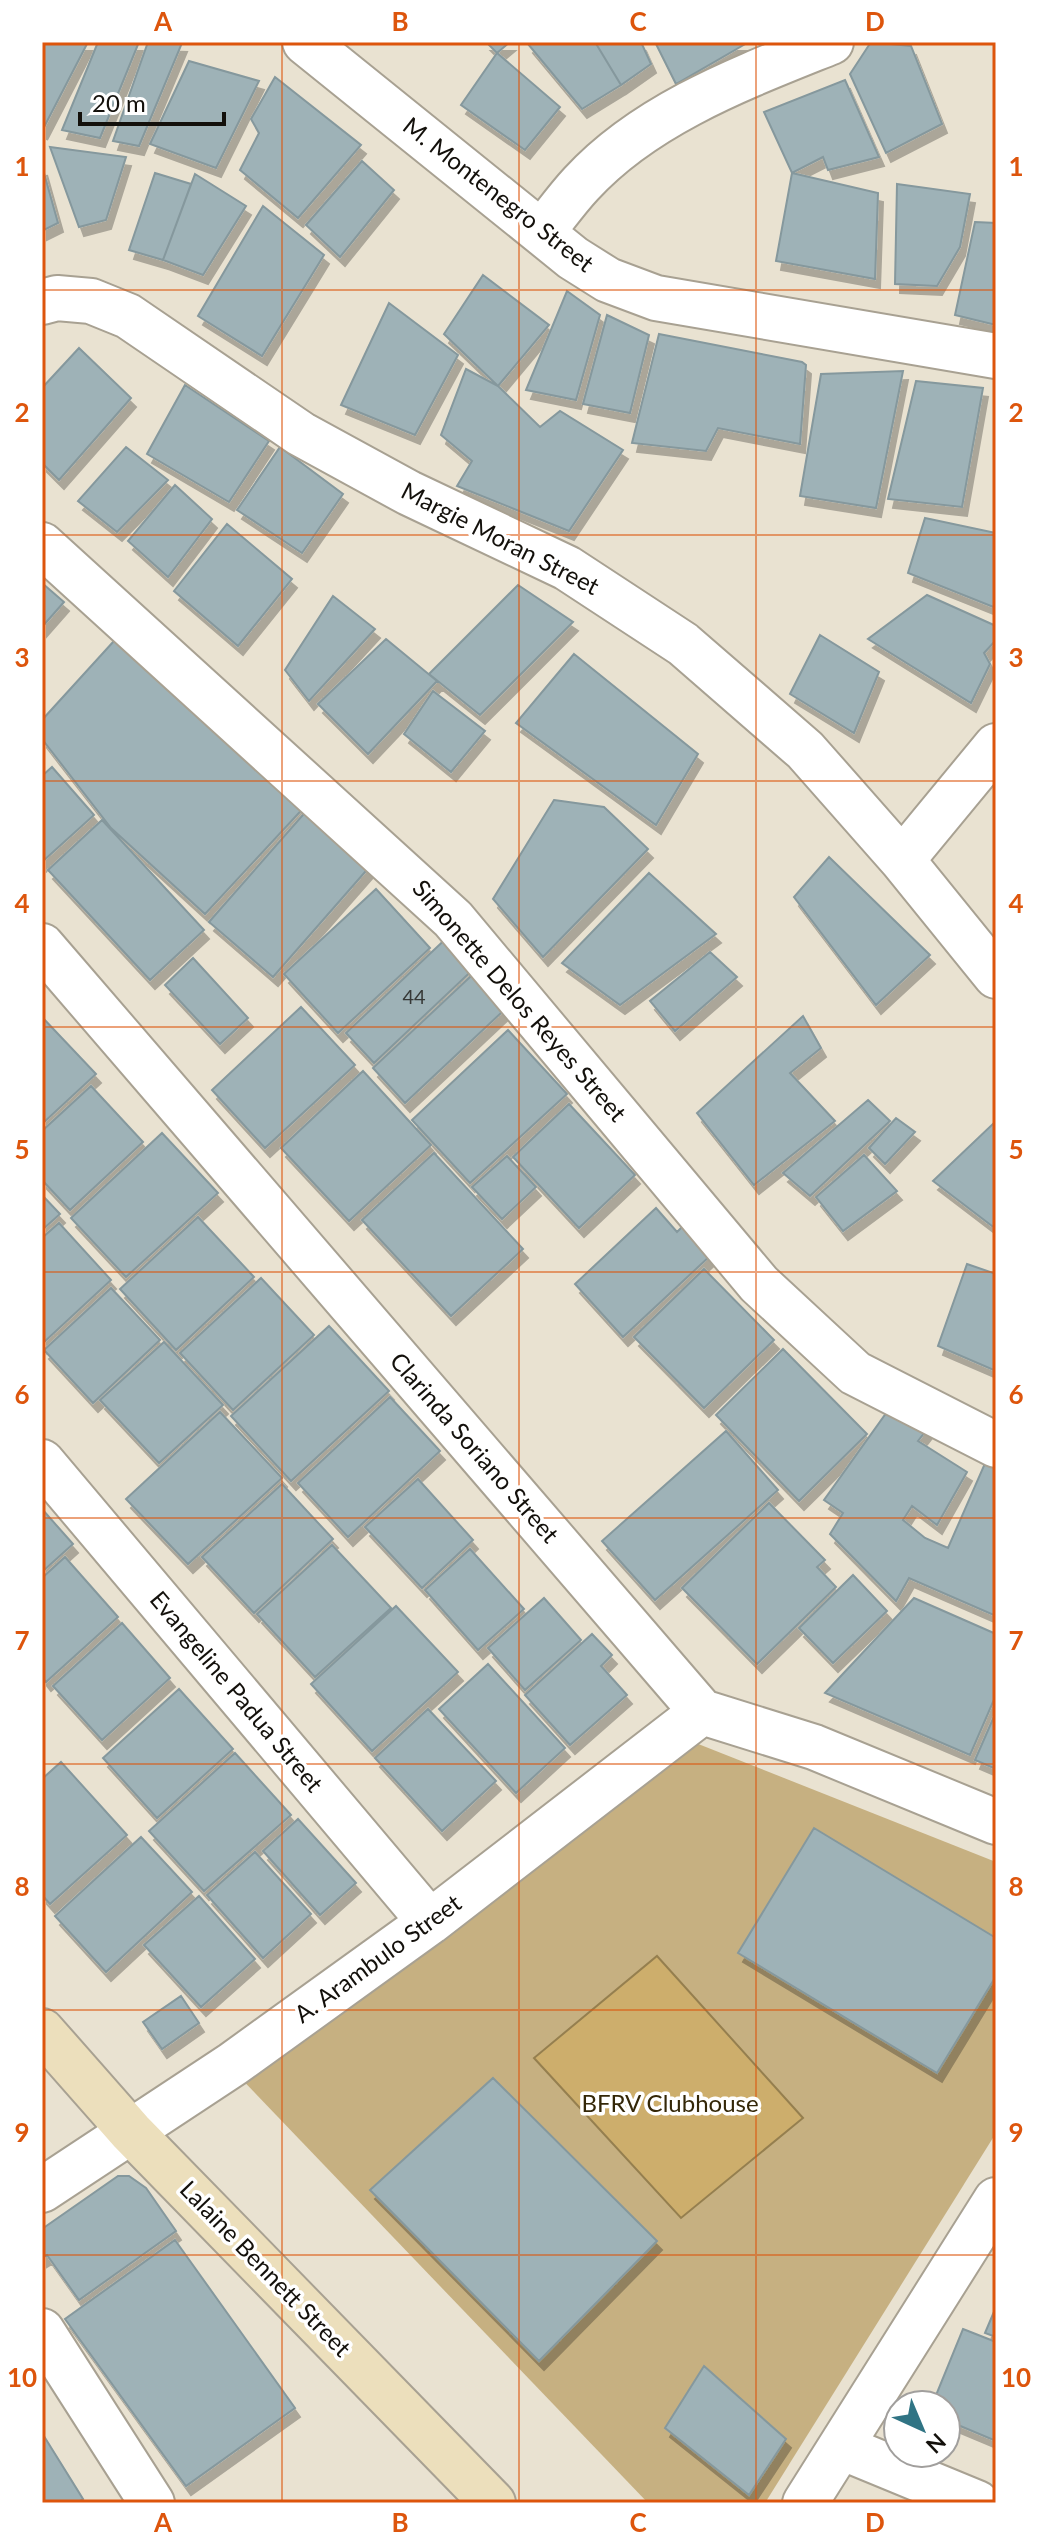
<svg xmlns="http://www.w3.org/2000/svg" width="1038" height="2545" font-family="Lato,sans-serif">
	<style>
		.green { fill: #c6b081 }
		.water { fill: #cdae6c; stroke: #957f4f; stroke-width: 2 }
		.building { fill: #9eb2b7; stroke: #85989d; stroke-width: 2; filter: url(#shadow) }
		.lines { fill: none; stroke-linecap: round; stroke-linejoin: round }
		.street-casing { stroke: #a8a192; stroke-width: 48 }
		.secondary-casing { stroke: #a8a192; stroke-width: 48 }
		.street { stroke: #fff; stroke-width: 44 }
		.secondary { stroke: #ecdfbc; stroke-width: 44 }
		.grid { fill: none; stroke: #dd550c; stroke-width: 2; stroke-opacity: 0.55 }
		.labels { text-anchor: middle; stroke-width: 7; stroke-linejoin: round; paint-order: stroke }
		.number-label { font-size: 20px; fill: #363836 }
		.street-label { font-size: 24px; fill: #13100b; stroke: #fff }
		.park-label { font-size: 24px; fill: #342708; stroke: #fff }
		.neatline { fill: none; stroke: #dd550c; stroke-width: 3 }
		.grid-label { font-size: 26px; text-anchor: middle; font-weight: bold; fill: #dd550c }
	</style>
	<defs>
		<filter id="shadow"><feDropShadow dx="5" dy="9" stdDeviation="0" flood-color="#0004"/></filter>
	</defs>
	<rect width="100%" height="100%" fill="#e9e2d1"/>
	<path class="green" d="M673 1734 996 1862V2133L765 2503H648L230 2067Z"/>
	<path class="water" d="M657 1956 803 2118 681 2218 534 2058Z"/>
	<path class="building" d="M42 42H88L42 131Z
		M98 42H139L100 138 62 130Z
		M148 42 182 43 139 146 113 141Z
		M486 42H510L497 53Z
		M530 42H595L621 85 582 109 528 44Z
		M595 42H641L651 64 621 85Z
		M655 42H747V43L676 84Z
		M871 42 911 46 942 124 886 153 850 74Z
		M497 53 560 107 525 150 461 105Z
		M189 61 259 81 216 168 150 144Z
		M275 77 361 145 298 218 240 170 259 133 251 119Z
		M845 80 879 157 828 170 823 157 792 173 764 112Z
		M50 147 126 157 106 220 79 227Z
		M362 161 394 190 340 257 306 225Z
		M42 166 58 223 42 231Z
		M155 173 191 184 163 260 129 250Z
		M792 173 878 193 875 279 776 261Z
		M195 174 246 206 203 275 163 260Z
		M897 184 970 194 960 247 937 286 895 284Z
		M263 206 324 255 262 356 198 316Z
		M975 222 996 223V325L955 315Z
		M483 275 549 325 498 386 444 334Z
		M567 291 600 315 576 400 526 390Z
		M389 303 458 355 415 435 341 405Z
		M607 315 649 335 630 413 583 404Z
		M659 334 802 362 806 365 800 444 718 428 706 451 632 443Z
		M79 348 131 398 59 480 42 463V388Z
		M466 369 498 386 540 427 560 411 623 450 569 531 457 486 472 461 441 435Z
		M903 371 876 508 800 496 821 374Z
		M916 381 983 388 962 507 888 499Z
		M185 385 269 441 229 502 147 454Z
		M126 447 168 480 117 532 78 501Z
		M280 447 343 494 302 553 237 510Z
		M175 485 212 519 168 577 128 541Z
		M925 518 996 533V608L908 573Z
		M227 524 292 579 238 646 174 591Z
		M42 583 64 602 42 627Z
		M518 585 573 622 480 715 429 674Z
		M927 595 996 626V640L984 653 990 664 971 703 868 639Z
		M333 596 375 629 309 701 285 670Z
		M124 630 310 801 205 914 111 828 42 739V720Z
		M820 635 879 672 854 733 790 694Z
		M386 639 437 681 368 754 318 704Z
		M574 654 698 754 656 825 516 723Z
		M433 691 485 731 451 772 404 734Z
		M52 767 94 815 42 862V776Z
		M316 800 379 856 273 977 209 922Z
		M554 800 604 807 648 849 543 957 493 899Z
		M102 820 204 930 150 980 48 870Z
		M829 857 930 955 876 1005 794 897Z
		M649 873 716 934 620 1005 562 963Z
		M376 889 430 948 338 1033 284 974Z
		M453 932 481 962 374 1063 346 1033Z
		M710 952 737 977 675 1031 650 1001Z
		M193 958 248 1018 220 1044 165 985Z
		M486 962 518 997 405 1103 373 1068Z
		M301 1007 355 1065 265 1148 212 1090Z
		M803 1016 821 1048 790 1073 835 1121 754 1185 697 1113Z
		M42 1017 96 1074 42 1124Z
		M508 1030 567 1094 470 1183 412 1120Z
		M363 1071 431 1145 349 1221 281 1148Z
		M91 1086 143 1142 70 1210 42 1180V1131Z
		M868 1100 890 1121 810 1196 783 1173Z
		M569 1104 635 1175 579 1228 513 1157Z
		M896 1118 915 1132 885 1164 869 1148Z
		M996 1121V1229L933 1181Z
		M162 1133 218 1193 126 1277 71 1218Z
		M434 1153 523 1249 451 1316 362 1220Z
		M864 1155 897 1191 843 1231 816 1197Z
		M507 1156 536 1187 502 1219 472 1187Z
		M42 1195 60 1214 42 1230Z
		M656 1208 677 1232 684 1225 711 1255 623 1337 575 1284Z
		M198 1217 254 1277 176 1350 120 1289Z
		M59 1223 111 1280 42 1344V1238Z
		M967 1264 996 1274V1371L938 1346Z
		M704 1269 774 1340 704 1408 634 1337Z
		M261 1278 314 1335 233 1410 180 1353Z
		M111 1288 160 1340 93 1403 44 1350Z
		M329 1326 389 1391 291 1481 231 1416Z
		M164 1342 223 1405 159 1463 100 1400Z
		M783 1349 867 1434 799 1501 716 1415Z
		M390 1397 440 1451 348 1537 298 1483Z
		M897 1398 932 1423 918 1441 967 1472 937 1525 912 1506 903 1520 925 1538 948 1548 986 1461 996 1466V1616L909 1578 896 1601 830 1534 843 1513 824 1500Z
		M220 1412 282 1478 188 1564 126 1499Z
		M726 1431 778 1490 655 1600 602 1541Z
		M418 1479 473 1540 422 1588 365 1527Z
		M282 1484 333 1539 254 1613 202 1557Z
		M769 1503 825 1560 817 1567 836 1587 757 1664 682 1588Z
		M42 1509 73 1544 42 1572Z
		M332 1545 391 1608 315 1677 257 1614Z
		M470 1549 524 1609 478 1650 425 1590Z
		M65 1557 118 1617 46 1682 42 1677V1578Z
		M853 1575 887 1611 833 1663 799 1628Z
		M544 1598 581 1640 525 1690 488 1648Z
		M914 1598 996 1634V1695L970 1755 825 1693Z
		M396 1606 458 1672 372 1751 311 1684Z
		M122 1623 170 1678 102 1740 53 1686Z
		M592 1634 612 1655 601 1666 627 1695 570 1745 525 1695Z
		M488 1664 565 1748 516 1793 439 1709Z
		M179 1689 233 1749 157 1818 103 1758Z
		M428 1709 496 1781 442 1831 375 1758Z
		M996 1712V1769L975 1760Z
		M235 1753 291 1815 204 1891 149 1831Z
		M61 1762 127 1835 50 1904 42 1895V1779Z
		M298 1819 356 1883 320 1915 263 1851Z
		M814 1828 996 1938V1976L937 2073 738 1953Z
		M141 1837 192 1892 106 1972 55 1916Z
		M255 1852 311 1914 263 1958 207 1895Z
		M199 1896 255 1959 201 2007 144 1945Z
		M181 1996 199 2023 162 2049 143 2022Z
		M493 2078 657 2241 539 2361 370 2190Z
		M118 2176H129L146 2188 176 2231 79 2300 47 2255 42 2258V2229Z
		M175 2240 295 2408 186 2486 65 2319Z
		M996 2307V2337L985 2333Z
		M963 2329 996 2342V2441L946 2420V2405H932Z
		M704 2366 786 2439 749 2495 665 2428Z
		M42 2433 83 2499 76 2503H42Z"/>
	<g class="lines">
		<defs>
			<path id="street" d="M305 42 573 258 608 280 656 298 996 356
				M542 232C555 216 567 199 581 184 646 113 744 77 831 42
				M42 302 57 298 91 301 128 316 301 434 409 493 567 568 683 644 805 750 902 860 996 976
				M42 545 453 919 759 1284 855 1373 996 1445
				M902 860 996 746
				M42 946 702 1712 814 1747 996 1822
				M42 1462 430 1922
				M42 2190 233 2064 430 1922 702 1712
				M42 2331 152 2503
				M841 2447 977 2503
				M805 2503 996 2200"/>
			<path id="secondary" d="M42 2031 131 2132 493 2503"/>
		</defs>
		<use href="#street" class="street-casing"/>
		<use href="#secondary" class="secondary-casing"/>
		<use href="#street" class="street"/>
		<use href="#secondary" class="secondary"/>
	</g>
	<path class="grid" d="M282 42V2503M519 42V2503M756 42V2503M42 290H996M42 535H996M42 781H996M42 1027H996M42 1272H996M42 1518H996M42 1764H996M42 2010H996M42 2255H996"/>
	<g class="labels">
		<g class="number-label">
			<text x="414" y="1004">44</text>
		</g>
		<g class="street-label">
			<text transform="translate(498 195) rotate(38)" y="8">M. Montenegro Street</text>
			<text transform="translate(500 539) rotate(27)" y="8">Margie Moran Street</text>
			<text transform="translate(519 1001) rotate(49)" y="8">Simonette Delos Reyes Street</text>
			<text transform="translate(474 1448) rotate(49)" y="8">Clarinda Soriano Street</text>
			<text transform="translate(236 1692) rotate(50)" y="8">Evangeline Padua Street</text>
			<text transform="translate(378 1959) rotate(-36)" y="8">A. Arambulo Street</text>
			<text transform="translate(265 2269) rotate(46)" y="8">Lalaine Bennett Street</text>
		</g>
		<g class="park-label">
			<text x="670" y="2112">BFRV Clubhouse</text>
		</g>
	</g>
	<rect width="1038" height="2545" fill="none" stroke="#ffffff" stroke-width="88"/>
	<g transform="translate(922 2429) rotate(136)"><circle r="38" fill="#ffffff" stroke="#a19f9d" stroke-width="2"/>
	<path d="M0-6L14 30L0 20L-14 30Z" fill="#307484"/>
	<text y="-12" font-size="22" font-weight="bold" text-anchor="middle" fill="#13100b">N</text>
	</g>
	<path d="M80 112v12h144v-12" fill="none" stroke="#13100b" stroke-width="4"/>
	<text x="92" y="112" font-size="24" fill="#13100b" stroke="#ffffff" stroke-width="6" paint-order="stroke">20 m</text>
	<rect x="44" y="44" width="950" height="2457" class="neatline"/>
	<g class="grid-label">
		<text x="163" y="31">A</text>
		<text x="400" y="31">B</text>
		<text x="638" y="31">C</text>
		<text x="875" y="31">D</text>
		<text x="22" y="176">1</text>
		<text x="1016" y="176">1</text>
		<text x="22" y="422">2</text>
		<text x="1016" y="422">2</text>
		<text x="22" y="667">3</text>
		<text x="1016" y="667">3</text>
		<text x="22" y="913">4</text>
		<text x="1016" y="913">4</text>
		<text x="22" y="1159">5</text>
		<text x="1016" y="1159">5</text>
		<text x="22" y="1404">6</text>
		<text x="1016" y="1404">6</text>
		<text x="22" y="1650">7</text>
		<text x="1016" y="1650">7</text>
		<text x="22" y="1896">8</text>
		<text x="1016" y="1896">8</text>
		<text x="22" y="2142">9</text>
		<text x="1016" y="2142">9</text>
		<text x="22" y="2387">10</text>
		<text x="1016" y="2387">10</text>
		<text x="163" y="2532">A</text>
		<text x="400" y="2532">B</text>
		<text x="638" y="2532">C</text>
		<text x="875" y="2532">D</text>
	</g>
</svg>
